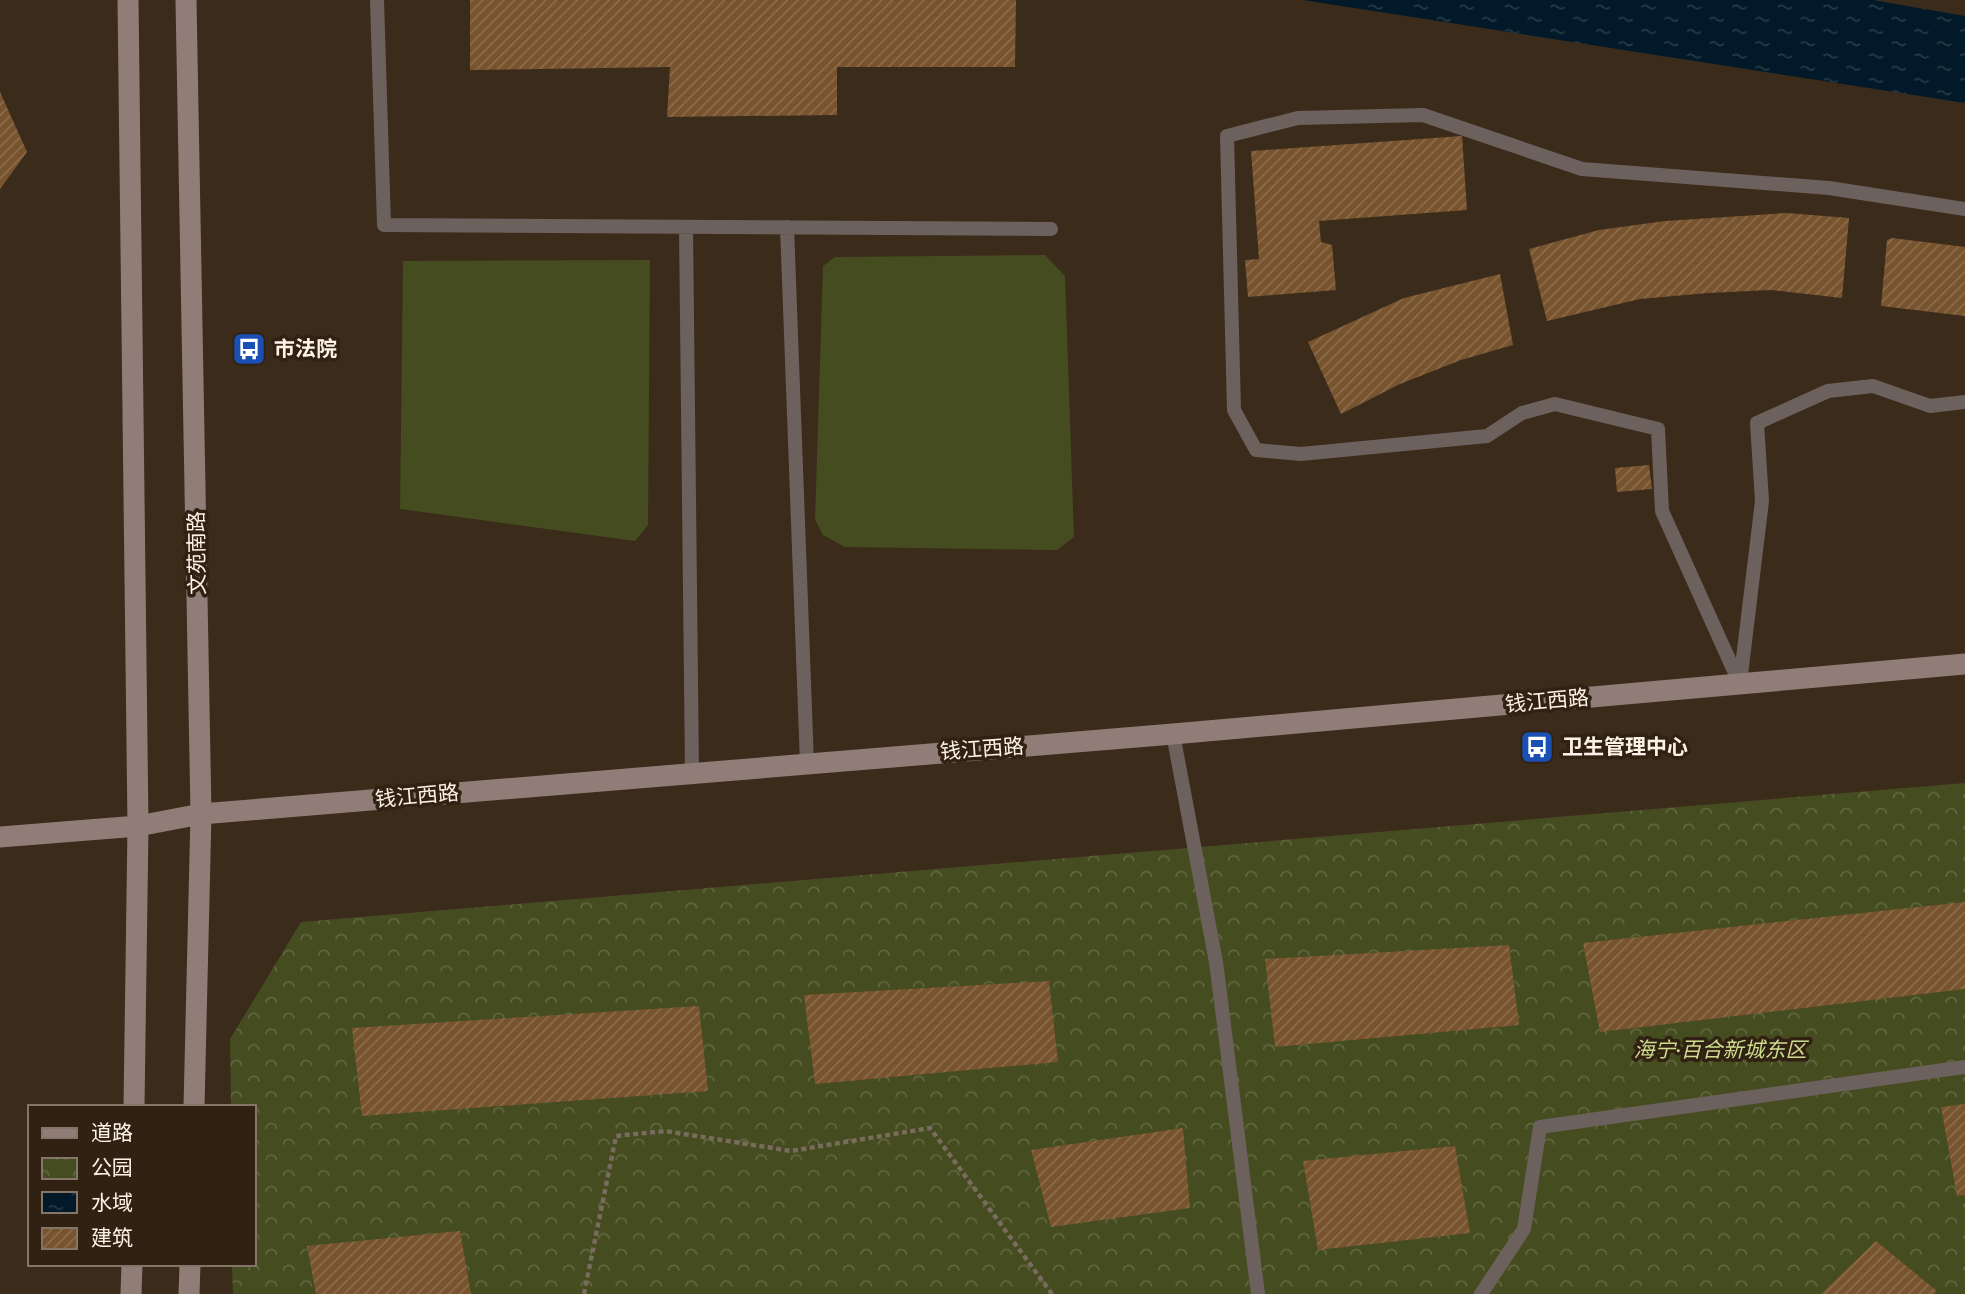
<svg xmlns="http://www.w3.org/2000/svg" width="1965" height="1294" font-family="'PT Serif','Noto Sans SC',serif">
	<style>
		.park { fill: url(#park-crowns) }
		.garden { fill: #454c1f }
		.water { fill: url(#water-ripples) }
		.building { fill: url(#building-hatch) }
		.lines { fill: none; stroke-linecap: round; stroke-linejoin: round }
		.path { stroke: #796b5d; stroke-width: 4.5; stroke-dasharray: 5 3.5; stroke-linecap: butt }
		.lane { stroke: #6d615e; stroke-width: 14 }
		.secondary { stroke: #907d78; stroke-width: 21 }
		.labels { text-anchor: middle; stroke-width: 7; stroke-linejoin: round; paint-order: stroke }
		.poi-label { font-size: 21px; font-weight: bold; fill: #fdf2e8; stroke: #312112; text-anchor: start }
		.street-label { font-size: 21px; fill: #fdf2e8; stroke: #312112 }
		.park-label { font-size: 21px; font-style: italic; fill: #cedc8e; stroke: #312112 }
	</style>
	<defs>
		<pattern id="park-crowns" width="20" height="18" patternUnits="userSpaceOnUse" patternTransform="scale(1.75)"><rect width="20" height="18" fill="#454c1f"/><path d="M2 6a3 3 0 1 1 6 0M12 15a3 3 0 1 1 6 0" fill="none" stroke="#616640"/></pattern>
		<pattern id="water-ripples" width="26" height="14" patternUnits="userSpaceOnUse" patternTransform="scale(1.75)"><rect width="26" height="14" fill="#011928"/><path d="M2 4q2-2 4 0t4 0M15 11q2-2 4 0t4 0" fill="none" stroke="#273b47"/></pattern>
		<pattern id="building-hatch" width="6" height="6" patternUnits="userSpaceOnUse" patternTransform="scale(1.75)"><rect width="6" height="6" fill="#77532e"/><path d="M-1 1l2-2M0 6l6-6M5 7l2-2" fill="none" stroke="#8b6c4c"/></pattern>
	</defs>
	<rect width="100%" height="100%" fill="#3b2b1b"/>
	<path class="park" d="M1965 783V1294H233L232 1264H254V1107H231L230 1039 301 922Z"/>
	<path class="garden" d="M1045 255 1065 276 1074 537 1057 550 845 547 823 535 815 520 823 266 835 257Z
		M650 260 648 525 635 541 400 509 403 261Z"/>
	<path class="water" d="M1303 0H1873L1965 16V103Z"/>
	<path class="building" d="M470 0H1016L1015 67H837V115L667 117 670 67 470 70Z
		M0 92 27 152 0 189Z
		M1462 136 1467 210 1319 221 1321 242 1332 245 1336 290 1248 297 1245 260 1259 259 1251 151Z
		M1786 213 1849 218 1842 298 1771 290 1708 293 1640 299 1547 321 1529 249 1599 230 1665 221Z
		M1892 238 1965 247V316L1881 306 1887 240Z
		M1500 274 1513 345 1461 360 1400 384 1341 414 1308 342 1404 298Z
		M1649 465 1652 489 1617 492 1615 468Z
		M1965 902V989L1600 1032 1583 943Z
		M1509 945 1519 1025 1275 1047 1265 959Z
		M1049 981 1058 1062 815 1084 804 995Z
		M699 1006 708 1091 362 1116 352 1028Z
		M1965 1104V1195L1957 1196 1941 1107Z
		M1183 1128 1190 1208 1051 1227 1031 1150Z
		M1455 1146 1470 1233 1318 1250 1303 1161Z
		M460 1231 471 1294H316L307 1246Z
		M1876 1241 1937 1291 1934 1294H1821Z"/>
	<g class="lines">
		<path class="path" d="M584 1294 616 1136 665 1131 791 1151 930 1128 1052 1294"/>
		<path class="lane" d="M377 0 384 225 1051 229
			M686 227 692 772
			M787 227 807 763
			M1740 683 1762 501 1757 423 1828 391 1873 386 1930 406 1965 402
			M1740 684 1662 511 1658 429 1555 404 1522 413 1487 436 1301 454 1256 450 1234 410 1227 136 1298 118 1423 115 1582 169 1829 188 1965 209
			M1173 734 1216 962 1258 1294
			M1481 1294 1524 1229 1540 1127 1965 1067"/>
		<path class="secondary" d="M128 0 138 826 134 1107
			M186 0 201 814 194 1107
			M0 837 138 826 201 814 1173 734 1965 664
			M131 1294 132 1264
			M189 1294 190 1264"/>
	</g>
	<defs>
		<symbol id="bus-square" viewBox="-11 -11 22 22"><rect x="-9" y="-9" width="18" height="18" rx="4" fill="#1a4fb4" stroke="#312112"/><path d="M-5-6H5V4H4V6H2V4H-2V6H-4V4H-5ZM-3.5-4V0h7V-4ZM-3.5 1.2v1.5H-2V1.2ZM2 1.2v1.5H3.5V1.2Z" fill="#fff"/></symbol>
	</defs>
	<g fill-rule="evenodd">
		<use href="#bus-square" x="230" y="330" width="38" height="38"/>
		<use href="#bus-square" x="1518" y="728" width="38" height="38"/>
	</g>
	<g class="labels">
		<g class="poi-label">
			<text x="274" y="356">市法院</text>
			<text x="1562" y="754">卫生管理中心</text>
		</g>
		<g class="street-label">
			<text transform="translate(197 553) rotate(-91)" y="7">文苑南路</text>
			<text transform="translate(1547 701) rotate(-5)" y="7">钱江西路</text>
			<text transform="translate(982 749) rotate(-4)" y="7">钱江西路</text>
			<text transform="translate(417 796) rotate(-5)" y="7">钱江西路</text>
		</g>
		<g class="park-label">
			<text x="1720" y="1057">海宁·百合新城东区</text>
		</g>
	</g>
	<rect x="28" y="1105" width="228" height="161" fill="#312112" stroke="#837568" stroke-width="2"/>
	<rect x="42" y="1128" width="35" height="10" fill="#907d78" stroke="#837568" stroke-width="2"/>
	<text x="91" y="1140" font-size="21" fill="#fdf2e8">道路</text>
	<rect x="42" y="1158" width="35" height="21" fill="url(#park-crowns)" stroke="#837568" stroke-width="2"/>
	<text x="91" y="1175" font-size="21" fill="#fdf2e8">公园</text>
	<rect x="42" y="1192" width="35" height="21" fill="url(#water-ripples)" stroke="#837568" stroke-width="2"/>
	<text x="91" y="1210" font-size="21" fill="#fdf2e8">水域</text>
	<rect x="42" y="1228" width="35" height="21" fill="url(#building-hatch)" stroke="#837568" stroke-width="2"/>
	<text x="91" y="1245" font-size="21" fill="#fdf2e8">建筑</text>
</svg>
